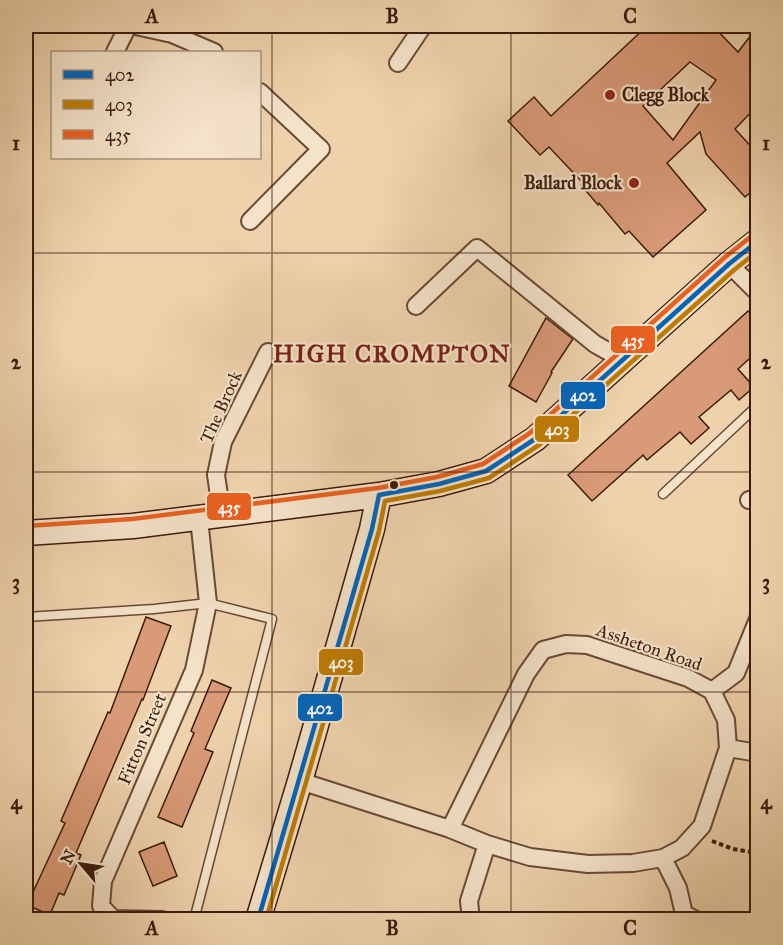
<svg xmlns="http://www.w3.org/2000/svg" width="783" height="945" font-family="'IM FELL Great Primer',serif">
	<style>
		.building { fill: #d99a77; stroke: #3c1b0c; stroke-width: 1.5; fill-rule: evenodd }
		.lines { fill: none; stroke-linecap: round; stroke-linejoin: round }
		.lane-casing { stroke: #684934; stroke-width: 11 }
		.street-casing { stroke: #684934; stroke-width: 20 }
		.secondary-casing { stroke: #3c1b0c; stroke-width: 27 }
		.path { stroke: #3c1b0c; stroke-width: 4; stroke-dasharray: 4.5 3; stroke-linecap: butt }
		.lane { stroke: #f4e2c9; stroke-width: 8 }
		.street { stroke: #f4e2c9; stroke-width: 16 }
		.secondary { stroke: #f4e2c9; stroke-width: 24 }
		.bus-1-casing { stroke: #f4e2c9; stroke-width: 9 }
		.bus-2-casing { stroke: #f4e2c9; stroke-width: 9 }
		.bus-3-casing { stroke: #f4e2c9; stroke-width: 9 }
		.bus-1 { stroke: #0065bd; stroke-width: 4.5 }
		.bus-2 { stroke: #bf7c04; stroke-width: 4.5 }
		.bus-3 { stroke: #e96121; stroke-width: 4.5 }
		.grid { fill: none; stroke: #3c1b0c; stroke-width: 1.5; stroke-opacity: 0.55 }
		.poi-dot { fill: #8f2418; stroke: #f4e2c9; stroke-width: 2 }
		.bus-dot { fill: #3c1b0c; stroke: #f4e2c9; stroke-width: 2 }
		.labels { text-anchor: middle; stroke-width: 4.5; stroke-linejoin: round; paint-order: stroke }
		.poi-label { font-size: 18px; font-weight: bold; fill: #3c1b0c; stroke: #f4e2c9; text-anchor: start }
		.street-label { font-size: 18px; fill: #3c1b0c; stroke: #f4e2c9 }
		.district-label { font-size: 24px; font-weight: bold; letter-spacing: 1.5px; fill: #7a1f14; stroke: #f4e2c9 }
		.line-badge { stroke: #f4e2c9; stroke-width: 2 }
		.badge-label { font-size: 16px; text-anchor: middle; font-weight: bold; fill: #fff }
		.neatline { fill: none; stroke: #3c1b0c; stroke-width: 2 }
		.grid-label { font-size: 20px; text-anchor: middle; font-weight: bold; fill: #3c1b0c }
	</style>
	<rect width="100%" height="100%" fill="#eed2ac"/>
	<filter id="stains"><feTurbulence type="fractalNoise" baseFrequency=".00333" numOctaves="4"/><feColorMatrix values="0 0 0 0 .2 0 0 0 0 .09 0 0 0 0 .02 0 0 0 .5 -.17"/></filter>
	<radialGradient id="worn" r=".72"><stop offset=".6" stop-color="#630" stop-opacity="0"/><stop offset="1" stop-color="#630" stop-opacity=".3"/></radialGradient>
	<path class="building" d="M647 26H713L738 52 758 26V105L735 129 758 154V186L745 197 706 154 700 132 667 163 706 210 653 257 629 231 625 234 599 203 598 205 581 185 583 183 549 147 540 155 508 121 534 97 551 116ZM690 62 716 80 673 140 643 106Z
		M748 311 758 321V351L738 369 754 387 739 400 731 390 699 417 709 428 691 444 680 432 647 460 643 455 641 457 592 501 568 475Z
		M546 318 573 339 551 372 552 373 536 402 509 386Z
		M146 617 171 626 143 700 142 699 76 853 81 855 64 895 59 893 50 915 27 905 65 823 61 821 108 712 110 713Z
		M212 680 231 688 205 749 213 752 182 827 158 817 194 733 191 731Z
		M164 842 177 876 153 886 139 852Z"/>
	<g class="lines">
		<defs>
			<path id="lane" d="M663 494 758 405
				M26 617 154 609 208 603 272 619 194 920"/>
			<path id="street" d="M136 26 172 34 214 52
				M115 52 128 26
				M398 63 423 26
				M250 221 321 149 260 92
				M729 264 758 293
				M416 306 477 248 595 344 623 360
				M749 500 758 498
				M222 515 216 475 223 442 268 352
				M712 691 736 673 758 619
				M728 748 758 753
				M300 781 450 829 487 844 530 857 588 864 633 863 663 858 682 848 702 826 728 748 726 720 712 691 688 678 587 645 566 644 543 650 526 674 450 829
				M663 858 678 888 684 914 696 920
				M162 920 113 919 101 906 103 881 194 670 208 603 199 519
				M471 920 469 901 487 844"/>
			<path id="secondary" d="M26 533 133 526 379 495 439 484 486 471 535 439 729 264 758 241
				M258 920 300 781 372 529 379 495"/>
		</defs>
		<use href="#lane" class="lane-casing"/>
		<use href="#street" class="street-casing"/>
		<use href="#secondary" class="secondary-casing"/>
		<path class="path" d="M712 841 733 849 758 853"/>
		<use href="#lane" class="lane"/>
		<use href="#street" class="street"/>
		<use href="#secondary" class="secondary"/>
		<defs>
			<path id="bus-1" d="M379 495 439 484 486 471 535 439 729 264 758 241
				M258 920 372 529 379 495"/>
			<path id="bus-2" d="M266 920 379 531 385 501 440 491 489 478 539 445 734 270 758 251"/>
			<path id="bus-3" d="M26 526 132 519 378 488 437 477 483 464 530 433 724 258 753 235"/>
		</defs>
		<use href="#bus-1" class="bus-1-casing"/>
		<use href="#bus-2" class="bus-2-casing"/>
		<use href="#bus-3" class="bus-3-casing"/>
		<use href="#bus-1" class="bus-1"/>
		<use href="#bus-2" class="bus-2"/>
		<use href="#bus-3" class="bus-3"/>
	</g>
	<path class="grid" d="M272 26V920M511 26V920M26 253H758M26 472H758M26 692H758"/>
	<g class="poi-dot">
		<circle cx="610" cy="95" r="6"/>
		<circle cx="634" cy="183" r="6"/>
	</g>
	<circle class="bus-dot" cx="394" cy="485" r="5"/>
	<g class="labels">
		<g class="poi-label">
			<text x="622" y="101">Clegg Block</text>
			<text x="622" y="189" text-anchor="end">Ballard Block</text>
		</g>
		<g class="street-label">
			<text transform="translate(221 407) rotate(-66)" y="6">The Brock</text>
			<text transform="translate(649 647) rotate(19)" y="6">Assheton Road</text>
			<text transform="translate(142 739) rotate(-67)" y="6">Fitton Street</text>
		</g>
		<g class="district-label">
			<text x="392" y="362">HIGH CROMPTON</text>
		</g>
	</g>
	<g class="line-badge">
		<rect x="610" y="325" width="46" height="29" rx="6" fill="#e96121"/>
		<rect x="560" y="381" width="46" height="29" rx="6" fill="#0065bd"/>
		<rect x="534" y="415" width="46" height="28" rx="6" fill="#bf7c04"/>
		<rect x="206" y="492" width="46" height="29" rx="6" fill="#e96121"/>
		<rect x="318" y="648" width="46" height="28" rx="6" fill="#bf7c04"/>
		<rect x="297" y="693" width="46" height="29" rx="6" fill="#0065bd"/>
	</g>
	<g class="badge-label">
		<text x="633" y="346">435</text>
		<text x="583" y="401">402</text>
		<text x="557" y="435">403</text>
		<text x="229" y="513">435</text>
		<text x="341" y="668">403</text>
		<text x="320" y="714">402</text>
	</g>
	<rect width="783" height="945" fill="none" stroke="#eed2ac" stroke-width="66"/>
	<rect x="51" y="51" width="210" height="108" fill="#f4e2c9" stroke="#aa927d" stroke-width="1.5"/>
	<rect x="63" y="70" width="30" height="9" fill="#0065bd" stroke="#aa927d" stroke-width="1.5"/>
	<text x="105" y="81" font-size="18" fill="#3c1b0c">402</text>
	<rect x="63" y="100" width="30" height="9" fill="#bf7c04" stroke="#aa927d" stroke-width="1.5"/>
	<text x="105" y="111" font-size="18" fill="#3c1b0c">403</text>
	<rect x="63" y="130" width="30" height="9" fill="#e96121" stroke="#aa927d" stroke-width="1.5"/>
	<text x="105" y="141" font-size="18" fill="#3c1b0c">435</text>
	<g transform="translate(81 864) rotate(299)" stroke="#f4e2c9" stroke-width="4.5" paint-order="stroke">
	<path d="M0-4.5L10 22L0 15L-10 22Z" fill="#3c1b0c"/>
	<text y="-9" font-size="16" font-weight="bold" text-anchor="middle" fill="#3c1b0c">N</text>
	</g>
	<rect x="33" y="33" width="717" height="879" class="neatline"/>
	<g class="grid-label">
		<text x="152" y="23">A</text>
		<text x="392" y="23">B</text>
		<text x="630" y="23">C</text>
		<text x="16" y="150">1</text>
		<text x="766" y="150">1</text>
		<text x="16" y="369">2</text>
		<text x="766" y="369">2</text>
		<text x="16" y="589">3</text>
		<text x="766" y="589">3</text>
		<text x="16" y="809">4</text>
		<text x="766" y="809">4</text>
		<text x="152" y="935">A</text>
		<text x="392" y="935">B</text>
		<text x="630" y="935">C</text>
	</g>
	<rect width="100%" height="100%" filter="url(#stains)"/>
	<rect width="100%" height="100%" fill="url(#worn)"/>
</svg>
